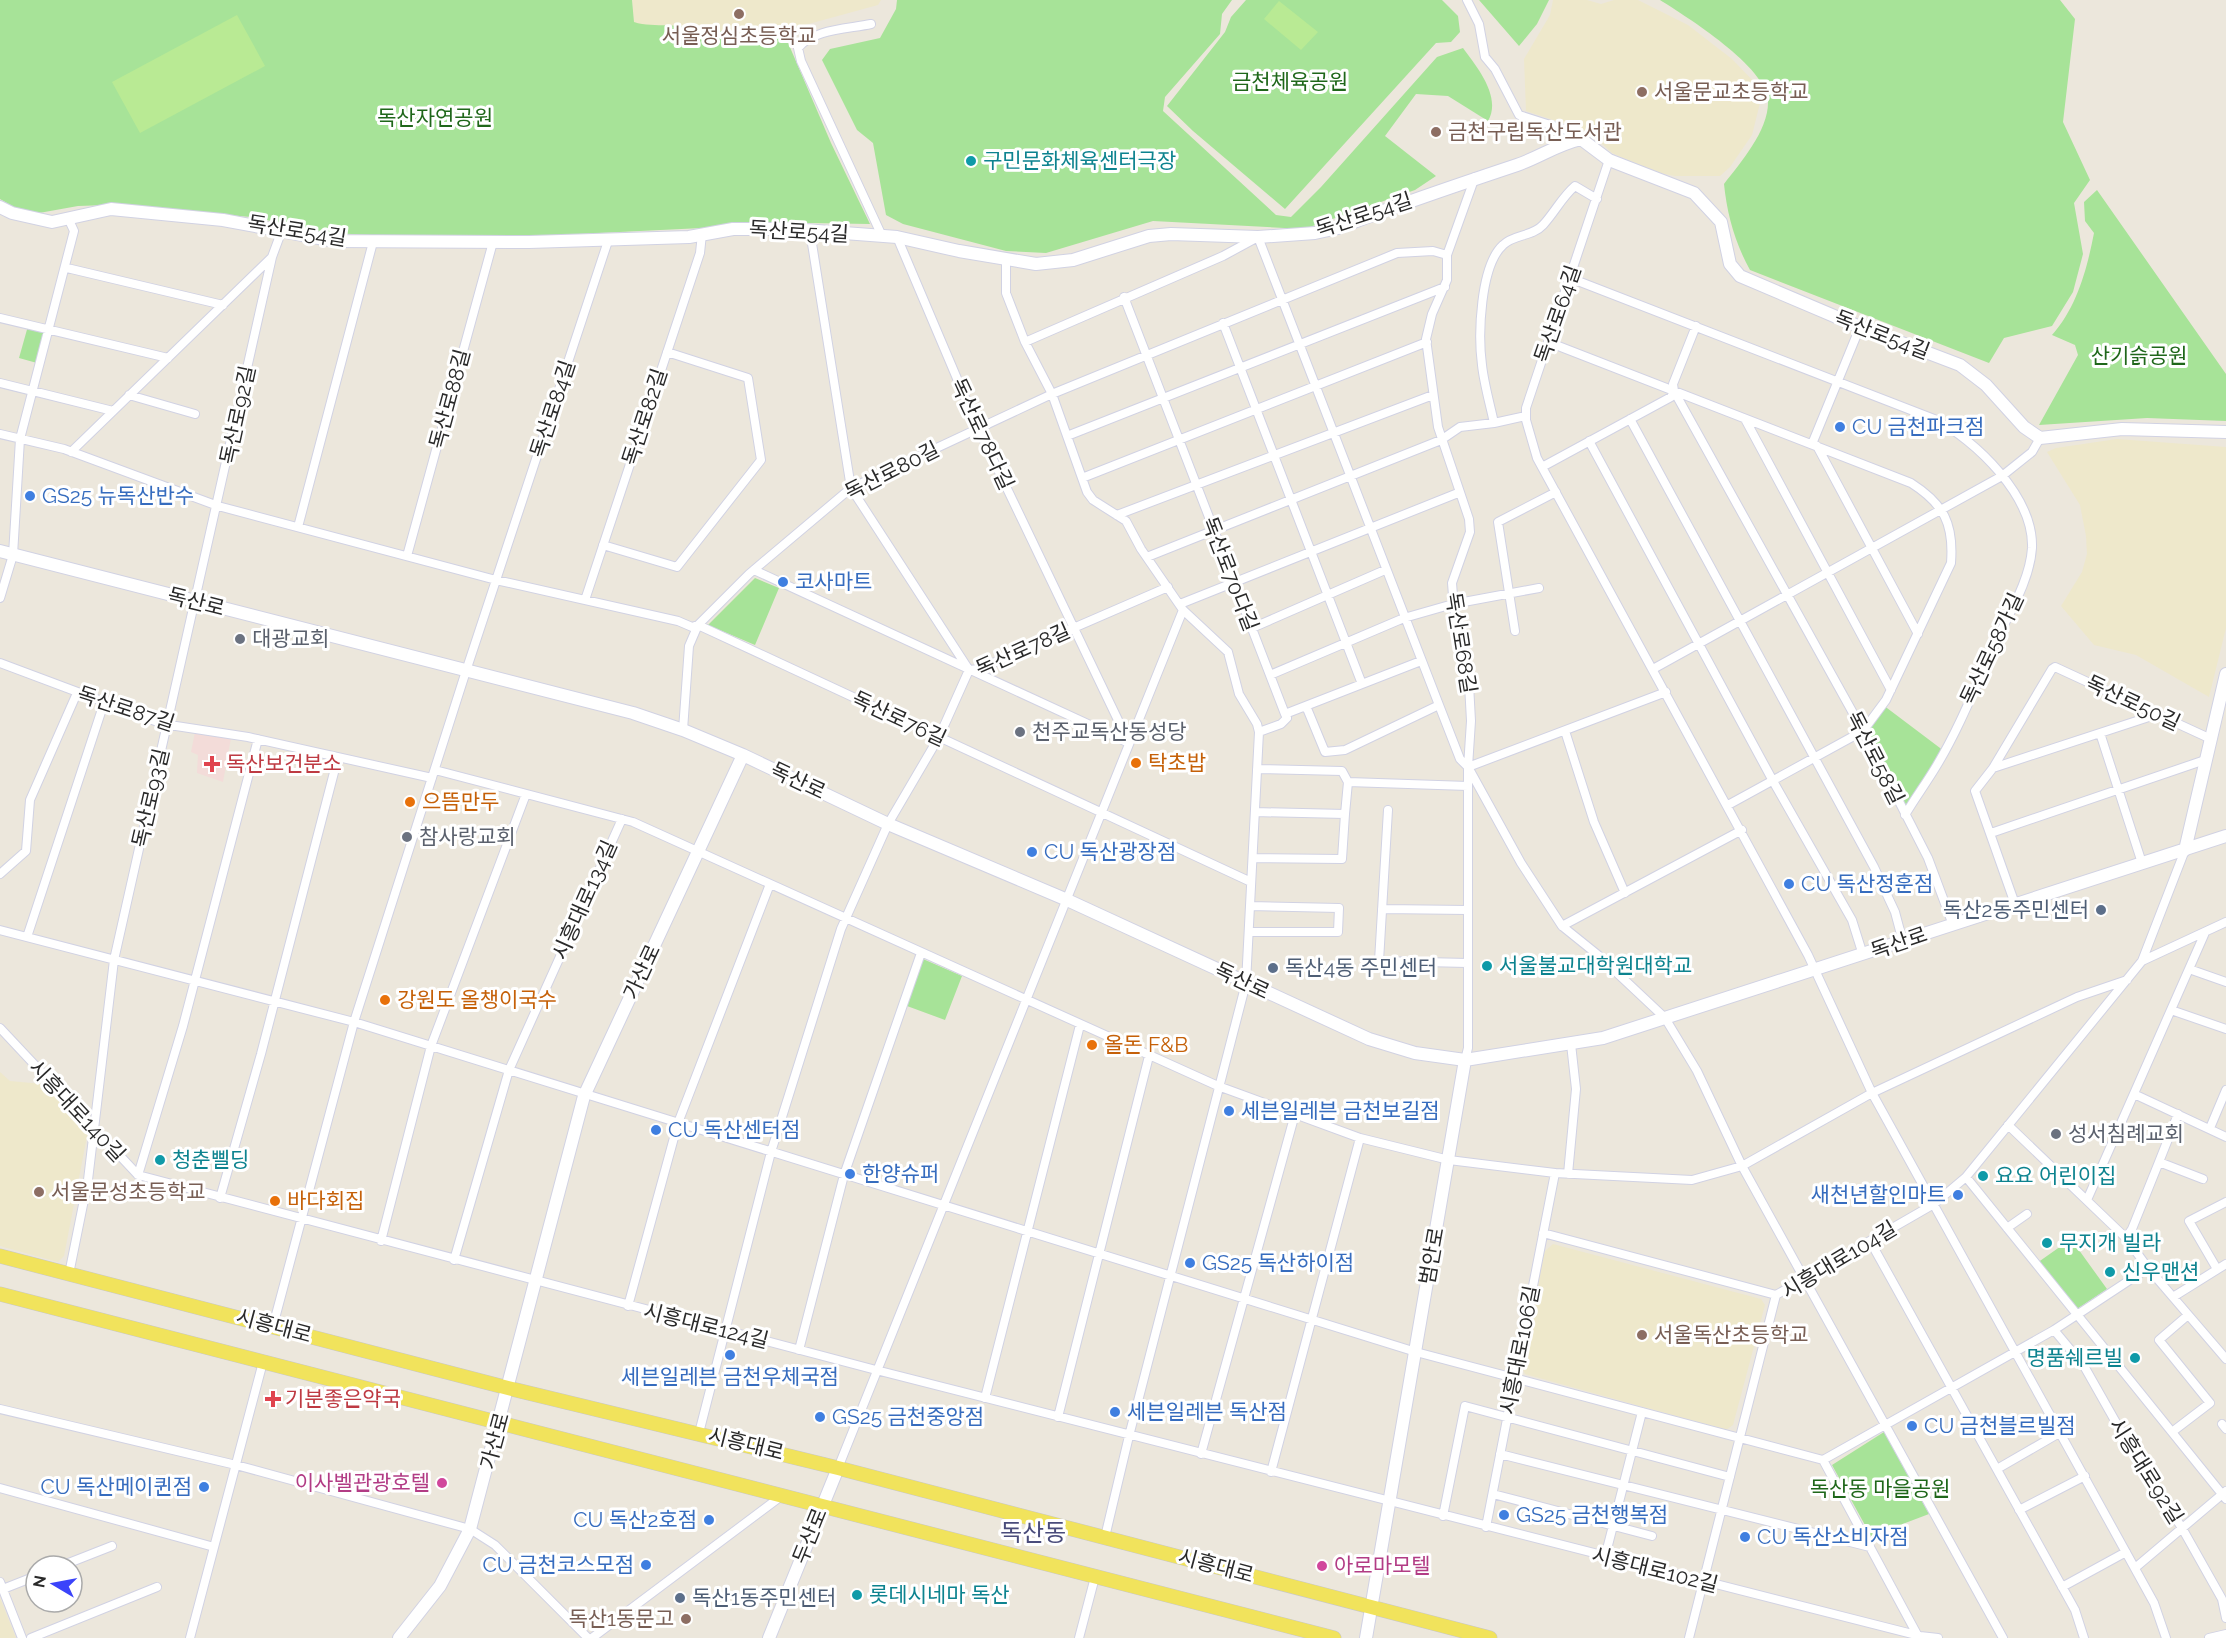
<svg xmlns="http://www.w3.org/2000/svg" width="2226" height="1638" font-family="Raleway,'Noto Sans KR',sans-serif">
	<style>
		.education { fill: #eee8cb }
		.medical { fill: #f3dcd9 }
		.green { fill: #a7e398 }
		.pitch { fill: #b9ea94 }
		.lines { fill: none; stroke-linecap: round; stroke-linejoin: round }
		.street-casing { stroke: #d1d2e3; stroke-width: 10 }
		.secondary-casing { stroke: #d1d2e3; stroke-width: 14 }
		.primary-casing { stroke: #c8c8c8; stroke-width: 15 }
		.street { stroke: #fff; stroke-width: 8 }
		.secondary { stroke: #fff; stroke-width: 12 }
		.primary { stroke: #f1e35c; stroke-width: 14 }
		.education-dot { fill: #8d6e63; stroke: #fff; stroke-width: 2 }
		.culture-dot { fill: #0f9aa8; stroke: #fff; stroke-width: 2 }
		.shop-dot { fill: #3f7fe0; stroke: #fff; stroke-width: 2 }
		.worship-dot { fill: #6b7280; stroke: #fff; stroke-width: 2 }
		.food-dot { fill: #e8710a; stroke: #fff; stroke-width: 2 }
		.health-dot { fill: #e0444e; stroke: #fff; stroke-width: 2 }
		.service-dot { fill: #5c6f8a; stroke: #fff; stroke-width: 2 }
		.hotel-dot { fill: #d1479c; stroke: #fff; stroke-width: 2 }
		.labels { text-anchor: middle; stroke-width: 6; stroke-linejoin: round; paint-order: stroke }
		.education-label { font-size: 21px; fill: #785e54; stroke: #fff; text-anchor: start }
		.park-label { font-size: 21px; fill: #1f671a; stroke: #fff }
		.culture-label { font-size: 21px; fill: #0d838f; stroke: #fff; text-anchor: start }
		.street-label { font-size: 21px; fill: #2a2a2a; stroke: #fff }
		.shop-label { font-size: 21px; fill: #366cbe; stroke: #fff; text-anchor: start }
		.worship-label { font-size: 21px; fill: #5b616d; stroke: #fff; text-anchor: start }
		.food-label { font-size: 21px; fill: #c56008; stroke: #fff; text-anchor: start }
		.health-label { font-size: 21px; fill: #be3a42; stroke: #fff; text-anchor: start }
		.service-label { font-size: 21px; fill: #4e5e75; stroke: #fff; text-anchor: start }
		.hotel-label { font-size: 21px; fill: #b23c85; stroke: #fff; text-anchor: end }
		.quarter-label { font-size: 24px; fill: #4a4c7b; stroke: #fff }
	</style>
	<rect width="100%" height="100%" fill="#ece7dc"/>
	<path class="education" d="M632 0H881L878 5 735 44 726 43 722 31 699 33 690 26 648 27 634 23Z
		M1553 0H1587L1601 4 1614 0H1638L1688 25 1732 59 1758 86 1761 99 1752 135 1730 167 1720 176H1675L1655 172 1612 153 1590 132 1526 111 1524 59 1550 15Z
		M2117 439 2226 447V628L2209 697 2136 655 2094 645 2061 606 2082 572 2087 554 2086 536 2080 505 2047 452 2056 448Z
		M0 1072 10 1081 43 1084 88 1131 64 1256 58 1262 0 1246Z
		M1553 1244 1761 1299 1765 1305 1733 1425 1726 1430 1525 1374 1521 1365 1544 1252Z
		M0 1598 16 1638H0Z"/>
	<path class="medical" d="M195 732 231 738 223 782 197 773 198 755 191 752Z"/>
	<path class="green" d="M0 0H632L634 22C655 29 681 20 699 33L722 31 726 43 735 44 783 31 831 143 870 224 738 222 702 228 537 236 373 235 330 233 251 217 107 205 78 206 39 213 22 212 0 199Z
		M897 0H1232L1222 14 1220 34 1165 97 1163 111 1276 215 1291 217 1321 187 1437 57 1463 48C1477 67 1502 97 1488 121L1448 96 1416 94 1385 136 1436 176 1415 190 1304 229 1153 221 1046 253 1006 251 903 224 886 215 873 143 857 130 822 60 830 49 880 38 896 9Z
		M1246 0H1442L1458 16 1460 32 1451 42 1436 43 1285 209 1193 131 1167 106 1225 32 1231 17Z
		M1479 0H1549L1537 24 1519 46Z
		M1660 0H2060L2075 19 2063 122 2090 180 2074 203 2083 254 2073 292 2052 326 2004 338 1989 363 1750 270C1735 243 1727 214 1724 184 1741 162 1769 130 1768 101 1767 67 1687 17 1660 0Z
		M2097 190 2226 374V421L2147 418 2039 425 2078 355 2075 345 2052 335C2077 307 2087 269 2094 233L2085 221 2084 202Z
		M28 326 49 332 37 363 19 358Z
		M755 578 779 588 755 645 708 625Z
		M1883 705 1944 751 1915 799 1902 810 1863 731Z
		M923 959 962 976 945 1020 907 1006Z
		M2071 1239 2107 1289 2074 1311 2037 1263Z
		M1884 1432 1929 1514 1871 1536 1832 1465Z"/>
	<path class="pitch" d="M1279 1 1318 32 1301 50 1264 19Z
		M237 15 265 66 140 133 112 82Z"/>
	<g class="lines">
		<defs>
			<path id="street" d="M1467 0 1479 24 1485 57 1495 69 1519 115 1569 131 1581 139
				M871 24C848 29 813 29 798 48L801 61 882 236
				M1609 160 1526 408V420L1537 458 1808 955 1872 1093 2154 1603 2166 1638
				M1475 177 1447 255V280L1432 314 1426 339 1438 427 1469 519 1470 532 1452 583 1454 608 1469 684 1471 721 1468 767 1521 863 1562 926 1598 955 1665 1018 1697 1071 1742 1166 2003 1638
				M810 231 851 488 969 670
				M897 237 978 428 1129 743
				M1006 259V293L1025 342 1052 394 1087 492 1093 500 1126 521 1141 549 1183 610 1228 652 1239 694 1257 724 1259 732 1246 983 1129 1436 1105 1537
				M67 268 223 305
				M1570 278 1934 419C1976 440 2034 497 2032 548 2030 579 2011 610 1998 637 1978 680 1961 725 1937 765 1927 782 1915 798 1905 815
				M1124 297 1285 714
				M0 318 168 358
				M1223 323 1362 684
				M1696 326 1673 384 1674 391 1863 731 1928 858 1953 925
				M1025 342 1223 256 1258 237 1439 705 1460 759 1468 767V1048L1465 1060
				M1548 342 1911 483C1944 504 1954 524 1951 563L1886 700 1863 731 1728 805
				M0 383 113 411
				M129 395 195 414
				M1630 419 1874 867 1895 912 1903 942
				M1745 419 1891 690
				M1494 423 1526 416
				M0 434 64 449 218 506 496 580 678 621 692 627 698 625 1251 882
				M1067 436 1445 287
				M1589 441 1773 781 1852 920 1863 955
				M1812 444 1860 327
				M1817 446 1918 634
				M71 452 272 257
				M1542 467 1671 397 1674 391
				M1082 478 1427 342
				M1117 515 1433 395
				M298 527 373 242
				M603 545 677 567 761 460 748 378 667 352
				M407 556 493 242
				M1147 557 1441 440 1460 427 1494 423C1490 404 1484 384 1482 365 1478 335 1480 266 1503 245 1514 234 1532 237 1543 225 1555 212 1562 197 1575 186L1597 199
				M754 570 1129 743
				M0 598 13 555 20 439 74 231 68 218
				M585 600 700 253 702 234
				M1180 604 1458 493
				M1252 628 1385 570
				M1515 631 1498 522 1556 492
				M0 663 163 724 248 737 432 778
				M1653 669 2002 476 2032 452 2040 438
				M1270 675 1404 618 1453 604 1539 588
				M1306 706 1325 752 1345 750 1439 705
				M1285 714 1421 661
				M683 730 689 646 698 625 749 574 851 488 1052 394 1397 253 1433 251 1447 255
				M1565 731 1594 822 1625 893
				M1259 732 1281 724 1287 718 1285 714
				M2100 733 2142 863
				M1468 767 1666 692
				M1993 768 2158 714
				M1257 769 1342 771 1348 782 1468 786
				M435 770 633 822 1218 1086 1360 1138 1449 1160 1555 1173 1692 1180 1742 1166 1872 1093 2077 997 2127 980
				M1388 810 1379 961 1468 963
				M1255 812 1345 814 1348 782
				M1991 833 2205 760
				M1253 858 1342 859 1345 814
				M0 874 26 851 30 800 77 693
				M2015 904 1975 791 1993 768 2052 669 2055 667 2211 739
				M1382 909 1468 910
				M1562 926 1742 830
				M0 930 354 1022 1416 1352 1823 1460 1919 1638
				M1249 932H1338L1339 908 1250 906
				M27 937 104 703
				M2142 961 2226 922
				M2189 969 2226 982
				M2171 1010 2226 1029
				M0 1028 138 1175 876 1370 1920 1636 1938 1638
				M2134 1094 2226 1137
				M2178 1114 2159 1162 2203 1179
				M2008 1125 2126 1238 2148 1268 2226 1359
				M2210 1128 2226 1090
				M1568 1174 1576 1089 1571 1044
				M138 1175 183 1026 258 739
				M1966 1177 2226 1499
				M220 1198 261 1054 338 757
				M2087 1200 2204 935
				M2007 1228 2027 1214
				M1543 1233 1776 1295
				M2126 1238 2132 1229 2159 1162
				M381 1241 431 1046 526 794
				M1870 1241 2075 1610 2084 1638
				M454 1260 509 1070 622 819
				M2217 1269 2189 1221 2226 1202
				M69 1274 88 1180 114 960 272 257 282 230
				M2173 1297 2226 1264
				M628 1306 678 1123 770 884
				M273 1326 354 1022 466 671 609 238
				M2054 1330 2084 1366 2131 1449 2182 1528 2222 1599 2226 1618
				M799 1350 844 1175 921 953
				M985 1398 1080 1025
				M0 1409 236 1465 470 1529 495 1545 588 1638
				M1058 1417 1149 1056
				M2222 1424 2226 1429
				M2172 1432 2210 1403 2159 1340 2188 1315
				M699 1433 771 1152 841 929 888 824 939 737 969 670 979 669 1168 587
				M1201 1454 1295 1114
				M1500 1454 1870 1547
				M1823 1460 2054 1330 2148 1268
				M838 1468 1183 610
				M1997 1469 2061 1432
				M1271 1472 1360 1138
				M0 1488 214 1547
				M1493 1494 1652 1536
				M2019 1510 2085 1476
				M1443 1516 1465 1406 1730 1477
				M1486 1527 1555 1173
				M1605 1557 1642 1412
				M61 1566 112 1546
				M2135 1568 2226 1491
				M0 1582 22 1638
				M2062 1587 2126 1552
				M3 1589 36 1576
				M31 1638 157 1587
				M190 1638 263 1362
				M592 1638 780 1497
				M1079 1638 1095 1577
				M1689 1638 1776 1295 1934 1204 1966 1177 2142 961 2185 850
				M2209 1638 2226 1634"/>
			<path id="secondary" d="M0 207 12 213 52 222 111 209 223 220 335 241 529 242 689 237 733 229H791L897 237 959 251 1036 264 1073 260 1149 236 1171 234 1258 237 1315 233 1338 228C1397 205 1457 185 1517 165 1540 157 1556 145 1581 139L1609 160 1694 193 1721 222 1730 264 1740 276 1860 327 1960 365 1986 385 2024 427 2040 438 2122 429 2226 432
				M0 551 633 713 683 730 743 755 888 824 1065 899 1369 1039 1415 1053 1465 1060 1603 1038 2226 836
				M2185 850 2226 674
				M399 1638 440 1586 470 1529 584 1096 743 755
				M769 1638 838 1468
				M1366 1638 1465 1060"/>
			<path id="primary" d="M0 1256 508 1388 838 1468 1490 1638
				M0 1294 1334 1638"/>
		</defs>
		<use href="#street" class="street-casing"/>
		<use href="#secondary" class="secondary-casing"/>
		<use href="#primary" class="primary-casing"/>
		<use href="#street" class="street"/>
		<use href="#secondary" class="secondary"/>
		<use href="#primary" class="primary"/>
	</g>
	<g class="education-dot">
		<circle cx="739" cy="14" r="6"/>
		<circle cx="1642" cy="92" r="6"/>
		<circle cx="1436" cy="132" r="6"/>
		<circle cx="39" cy="1192" r="6"/>
		<circle cx="1642" cy="1335" r="6"/>
		<circle cx="686" cy="1619" r="6"/>
	</g>
	<g class="culture-dot">
		<circle cx="971" cy="161" r="6"/>
		<circle cx="1487" cy="966" r="6"/>
		<circle cx="160" cy="1160" r="6"/>
		<circle cx="1983" cy="1176" r="6"/>
		<circle cx="2047" cy="1243" r="6"/>
		<circle cx="2110" cy="1272" r="6"/>
		<circle cx="2135" cy="1358" r="6"/>
		<circle cx="857" cy="1595" r="6"/>
	</g>
	<g class="shop-dot">
		<circle cx="1840" cy="427" r="6"/>
		<circle cx="30" cy="496" r="6"/>
		<circle cx="783" cy="582" r="6"/>
		<circle cx="1032" cy="852" r="6"/>
		<circle cx="1789" cy="884" r="6"/>
		<circle cx="1229" cy="1111" r="6"/>
		<circle cx="656" cy="1130" r="6"/>
		<circle cx="850" cy="1174" r="6"/>
		<circle cx="1958" cy="1195" r="6"/>
		<circle cx="1190" cy="1263" r="6"/>
		<circle cx="730" cy="1355" r="6"/>
		<circle cx="1115" cy="1412" r="6"/>
		<circle cx="820" cy="1417" r="6"/>
		<circle cx="1912" cy="1426" r="6"/>
		<circle cx="204" cy="1487" r="6"/>
		<circle cx="1504" cy="1515" r="6"/>
		<circle cx="709" cy="1520" r="6"/>
		<circle cx="1745" cy="1537" r="6"/>
		<circle cx="646" cy="1565" r="6"/>
	</g>
	<g class="worship-dot">
		<circle cx="240" cy="639" r="6"/>
		<circle cx="1020" cy="732" r="6"/>
		<circle cx="407" cy="837" r="6"/>
		<circle cx="2056" cy="1134" r="6"/>
	</g>
	<g class="food-dot">
		<circle cx="1136" cy="763" r="6"/>
		<circle cx="410" cy="802" r="6"/>
		<circle cx="385" cy="1000" r="6"/>
		<circle cx="1092" cy="1045" r="6"/>
		<circle cx="275" cy="1201" r="6"/>
	</g>
	<g class="health-dot">
		<path d="M209 755h6v6h6v6h-6v6h-6v-6h-6v-6h6z"/>
		<path d="M270 1390h6v6h6v6h-6v6h-6v-6h-6v-6h6z"/>
	</g>
	<g class="service-dot">
		<circle cx="2101" cy="910" r="6"/>
		<circle cx="1273" cy="968" r="6"/>
		<circle cx="680" cy="1598" r="6"/>
	</g>
	<g class="hotel-dot">
		<circle cx="442" cy="1483" r="6"/>
		<circle cx="1322" cy="1566" r="6"/>
	</g>
	<g class="labels">
		<g class="education-label">
			<text x="739" y="43" text-anchor="middle">서울정심초등학교</text>
			<text x="1654" y="99">서울문교초등학교</text>
			<text x="1448" y="139">금천구립독산도서관</text>
			<text x="51" y="1199">서울문성초등학교</text>
			<text x="1654" y="1342">서울독산초등학교</text>
			<text x="674" y="1626" text-anchor="end">독산1동문고</text>
		</g>
		<g class="park-label">
			<text x="1290" y="89">금천체육공원</text>
			<text x="435" y="125">독산자연공원</text>
			<text x="2139" y="363">산기슭공원</text>
			<text x="1880" y="1496">독산동 마을공원</text>
		</g>
		<g class="culture-label">
			<text x="983" y="168">구민문화체육센터극장</text>
			<text x="1499" y="973">서울불교대학원대학교</text>
			<text x="172" y="1167">청춘삘딩</text>
			<text x="1995" y="1183">요요 어린이집</text>
			<text x="2059" y="1250">무지개 빌라</text>
			<text x="2122" y="1279">신우맨션</text>
			<text x="2123" y="1365" text-anchor="end">명품쉐르빌</text>
			<text x="869" y="1602">롯데시네마 독산</text>
		</g>
		<g class="street-label">
			<text transform="translate(1364 215) rotate(-18)" y="7">독산로54길</text>
			<text transform="translate(297 231) rotate(9)" y="7">독산로54길</text>
			<text transform="translate(799 232) rotate(3)" y="7">독산로54길</text>
			<text transform="translate(1558 314) rotate(-71)" y="7">독산로64길</text>
			<text transform="translate(1882 335) rotate(21)" y="7">독산로54길</text>
			<text transform="translate(450 399) rotate(-75)" y="7">독산로88길</text>
			<text transform="translate(553 409) rotate(-72)" y="7">독산로84길</text>
			<text transform="translate(238 415) rotate(-78)" y="7">독산로92길</text>
			<text transform="translate(645 417) rotate(-72)" y="7">독산로82길</text>
			<text transform="translate(982 434) rotate(65)" y="7">독산로78다길</text>
			<text transform="translate(892 471) rotate(-27)" y="7">독산로80길</text>
			<text transform="translate(1230 574) rotate(69)" y="7">독산로70다길</text>
			<text transform="translate(196 602) rotate(14)" y="7">독산로</text>
			<text transform="translate(1461 643) rotate(81)" y="7">독산로68길</text>
			<text transform="translate(1992 649) rotate(-65)" y="7">독산로58가길</text>
			<text transform="translate(1023 650) rotate(-24)" y="7">독산로78길</text>
			<text transform="translate(2133 703) rotate(25)" y="7">독산로50길</text>
			<text transform="translate(126 709) rotate(18)" y="7">독산로87길</text>
			<text transform="translate(899 719) rotate(25)" y="7">독산로76길</text>
			<text transform="translate(1875 758) rotate(63)" y="7">독산로58길</text>
			<text transform="translate(798 781) rotate(25)" y="7">독산로</text>
			<text transform="translate(151 798) rotate(-77)" y="7">독산로93길</text>
			<text transform="translate(585 900) rotate(-66)" y="7">시흥대로134길</text>
			<text transform="translate(1899 943) rotate(-19)" y="7">독산로</text>
			<text transform="translate(642 972) rotate(-65)" y="7">가산로</text>
			<text transform="translate(1242 981) rotate(25)" y="7">독산로</text>
			<text transform="translate(77 1111) rotate(47)" y="7">시흥대로140길</text>
			<text transform="translate(1432 1256) rotate(-80)" y="7">범안로</text>
			<text transform="translate(1839 1260) rotate(-31)" y="7">시흥대로104길</text>
			<text transform="translate(274 1326) rotate(15)" y="7">시흥대로</text>
			<text transform="translate(706 1326) rotate(14)" y="7">시흥대로124길</text>
			<text transform="translate(1520 1350) rotate(-79)" y="7">시흥대로106길</text>
			<text transform="translate(495 1441) rotate(-75)" y="7">가산로</text>
			<text transform="translate(746 1444) rotate(14)" y="7">시흥대로</text>
			<text transform="translate(2146 1471) rotate(58)" y="7">시흥대로92길</text>
			<text transform="translate(810 1536) rotate(-68)" y="7">두산로</text>
			<text transform="translate(1216 1566) rotate(15)" y="7">시흥대로</text>
			<text transform="translate(1655 1570) rotate(14)" y="7">시흥대로102길</text>
		</g>
		<g class="shop-label">
			<text x="1852" y="434">CU 금천파크점</text>
			<text x="42" y="503">GS25 뉴독산반수</text>
			<text x="795" y="589">코사마트</text>
			<text x="1044" y="859">CU 독산광장점</text>
			<text x="1801" y="891">CU 독산정훈점</text>
			<text x="1241" y="1118">세븐일레븐 금천보길점</text>
			<text x="668" y="1137">CU 독산센터점</text>
			<text x="862" y="1181">한양슈퍼</text>
			<text x="1946" y="1202" text-anchor="end">새천년할인마트</text>
			<text x="1202" y="1270">GS25 독산하이점</text>
			<text x="730" y="1384" text-anchor="middle">세븐일레븐 금천우체국점</text>
			<text x="1127" y="1419">세븐일레븐 독산점</text>
			<text x="832" y="1424">GS25 금천중앙점</text>
			<text x="1924" y="1433">CU 금천블르빌점</text>
			<text x="192" y="1494" text-anchor="end">CU 독산메이퀸점</text>
			<text x="1516" y="1522">GS25 금천행복점</text>
			<text x="697" y="1527" text-anchor="end">CU 독산2호점</text>
			<text x="1757" y="1544">CU 독산소비자점</text>
			<text x="634" y="1572" text-anchor="end">CU 금천코스모점</text>
		</g>
		<g class="worship-label">
			<text x="252" y="646">대광교회</text>
			<text x="1032" y="739">천주교독산동성당</text>
			<text x="419" y="844">참사랑교회</text>
			<text x="2068" y="1141">성서침례교회</text>
		</g>
		<g class="food-label">
			<text x="1148" y="770">탁초밥</text>
			<text x="422" y="809">으뜸만두</text>
			<text x="397" y="1007">강원도 올챙이국수</text>
			<text x="1104" y="1052">올돈 F&amp;B</text>
			<text x="287" y="1208">바다회집</text>
		</g>
		<g class="health-label">
			<text x="226" y="771">독산보건분소</text>
			<text x="285" y="1406">기분좋은약국</text>
		</g>
		<g class="service-label">
			<text x="2089" y="917" text-anchor="end">독산2동주민센터</text>
			<text x="1285" y="975">독산4동 주민센터</text>
			<text x="692" y="1605">독산1동주민센터</text>
		</g>
		<g class="hotel-label">
			<text x="430" y="1490">이사벨관광호텔</text>
			<text x="1334" y="1573" text-anchor="start">아로마모텔</text>
		</g>
		<g class="quarter-label">
			<text x="1033" y="1541">독산동</text>
		</g>
	</g>
	<g transform="translate(54 1584) rotate(280)"><circle r="28" fill="#ffffff" stroke="#aaaaaa" stroke-width="1.5"/>
	<path d="M0-4.5L10 22L0 15L-10 22Z" fill="#3b43fa"/>
	<text y="-9" font-size="16" font-weight="bold" text-anchor="middle" fill="#2a2a2a">N</text>
	</g>
</svg>
